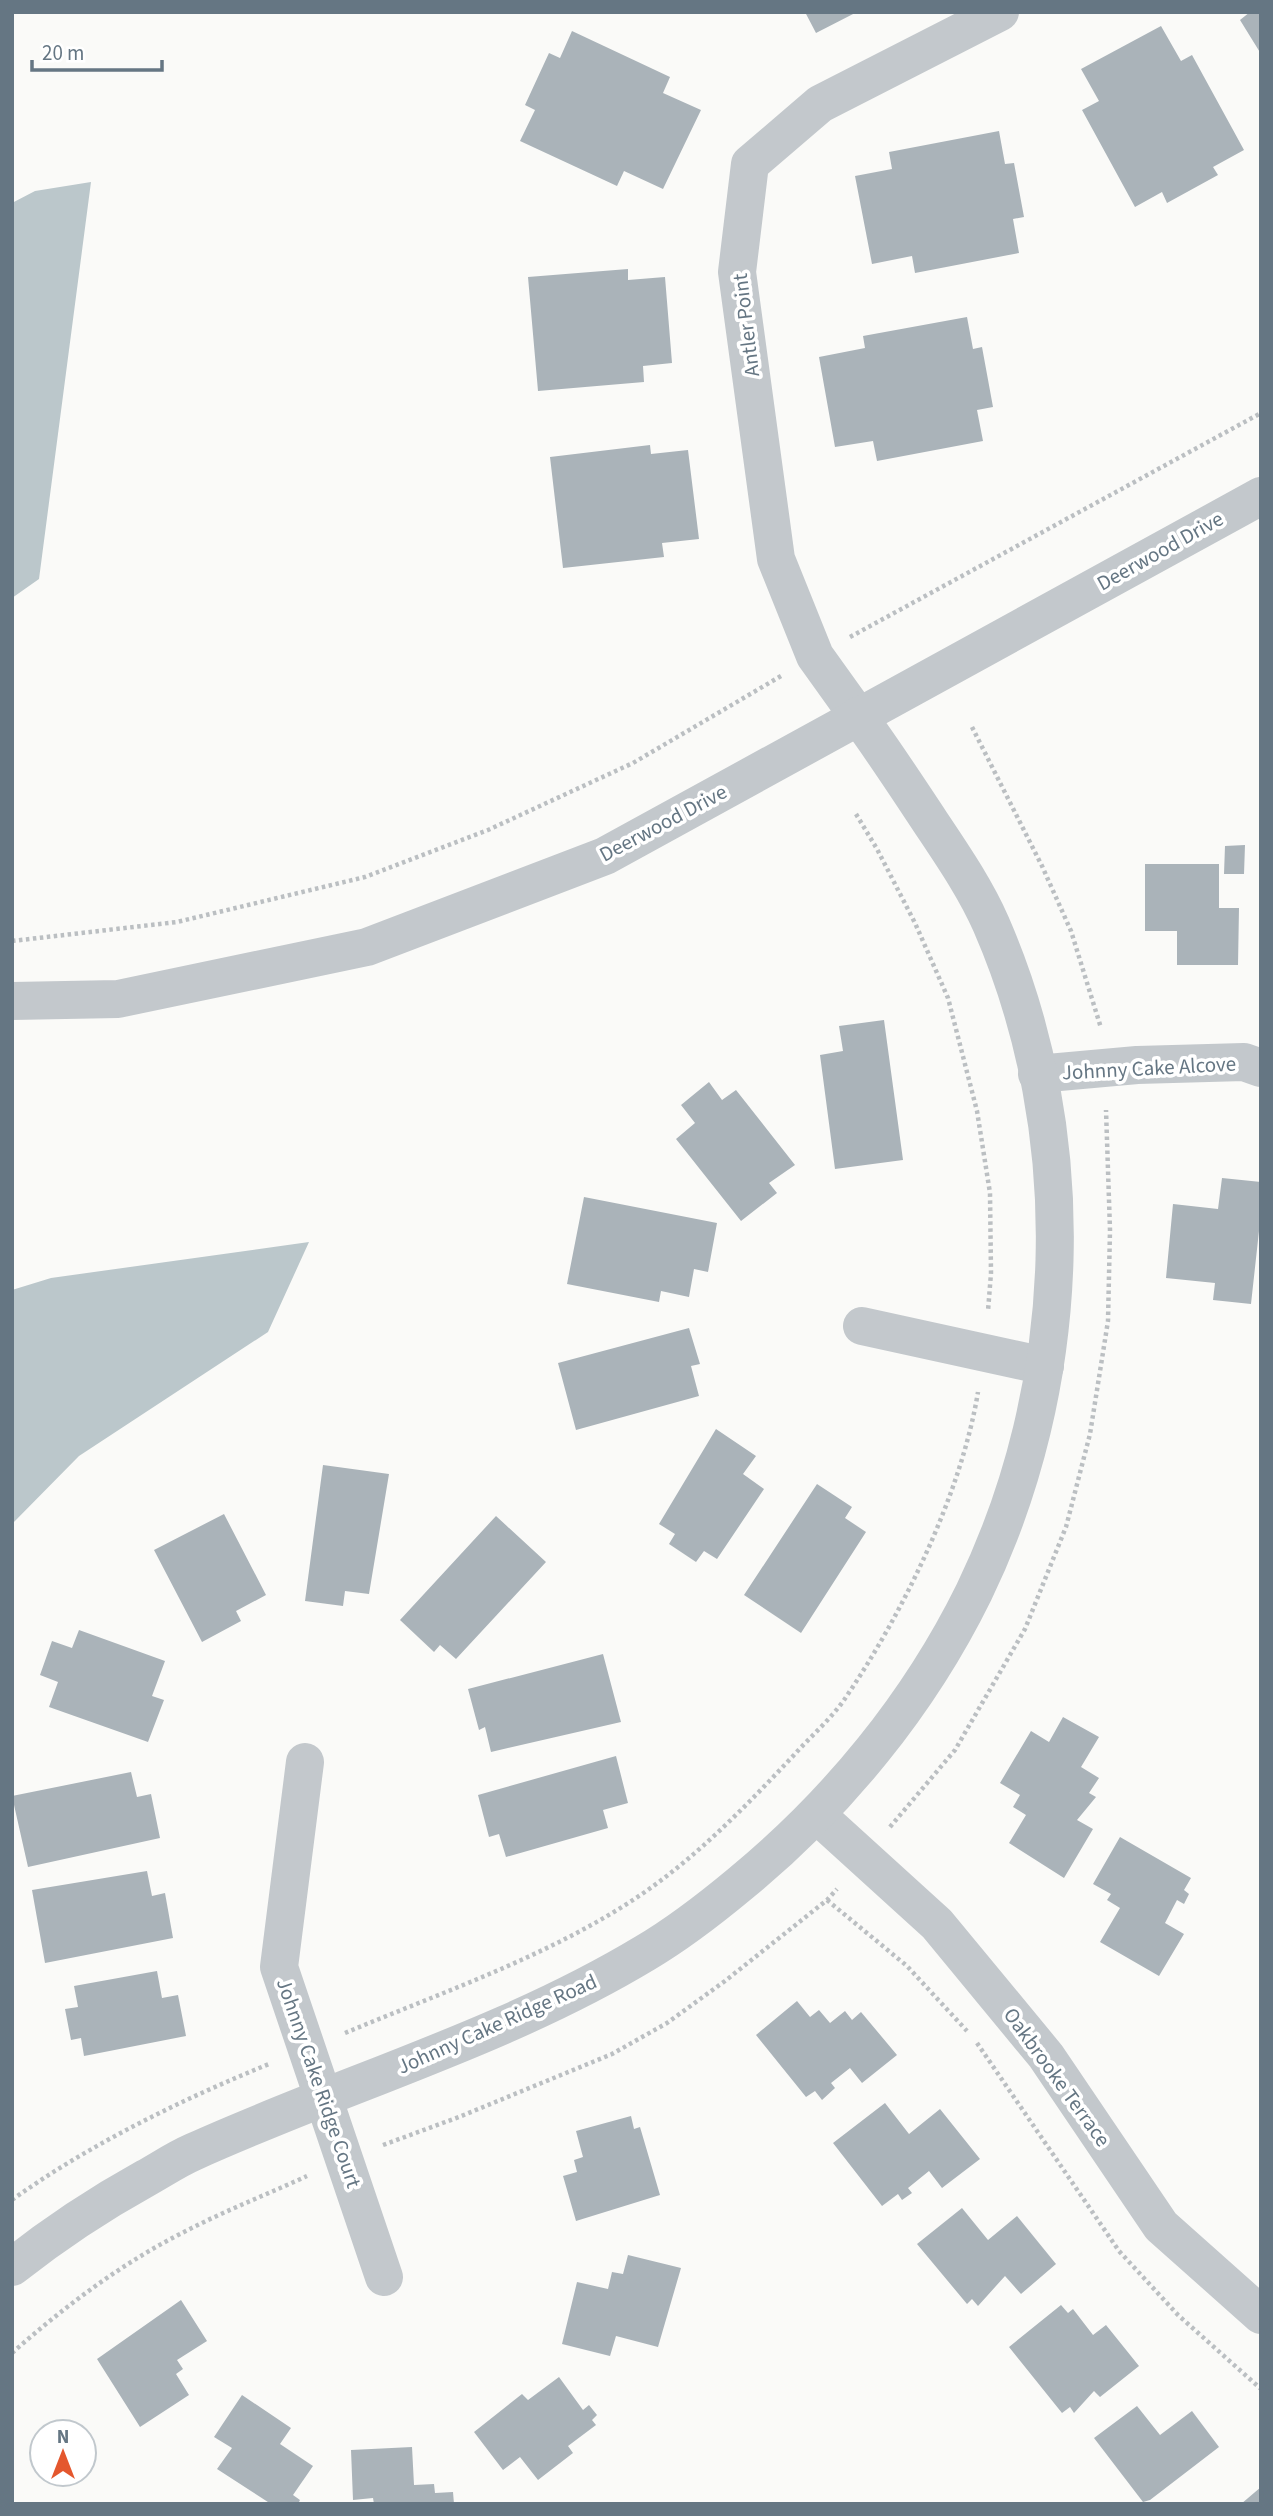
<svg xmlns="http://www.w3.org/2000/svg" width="1273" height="2516" font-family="'Source Sans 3',sans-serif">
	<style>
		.water { fill: #bbc7cb }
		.building { fill: #aab3b9 }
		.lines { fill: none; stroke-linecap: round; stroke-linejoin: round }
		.path { stroke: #bbbfc2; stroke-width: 4.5; stroke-dasharray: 3.5 3.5; stroke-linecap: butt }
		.minor { stroke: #c3c8cc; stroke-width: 38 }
		.tertiary { stroke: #c3c8cc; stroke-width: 38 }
		.labels { text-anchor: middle; stroke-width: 7; stroke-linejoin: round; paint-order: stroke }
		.street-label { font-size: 21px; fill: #657683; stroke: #fff }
	</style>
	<rect width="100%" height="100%" fill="#fafaf8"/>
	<path class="water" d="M91 182 39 579 12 598V203L35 191Z
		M309 1242 268 1332 79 1456 12 1524V1290L51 1278Z"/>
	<path class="building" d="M805 12H857L816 33Z
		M1250 12H1261V54L1240 20Z
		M1161 26 1181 61 1192 55 1244 150 1213 167 1218 175 1167 203 1162 192 1135 207 1082 110 1099 101 1081 69Z
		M572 31 670 77 663 93 701 110 663 189 624 171 617 186 520 141 535 110 525 105 549 53 560 58Z
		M999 131 1005 164 1014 163 1024 217 1013 219 1019 253 915 273 912 256 872 264 855 176 892 169 889 152Z
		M628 269V280L665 277 672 363 643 366 644 382 538 391 528 277Z
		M967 317 973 349 982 347 993 407 977 410 983 441 877 461 873 441 835 447 819 357 865 348 863 336Z
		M650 445 651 454 688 450 699 539 662 543 664 557 563 568 550 457Z
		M1245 845 1244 874H1224L1225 846Z
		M1145 864H1219V908H1239L1238 965H1177V931H1145Z
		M884 1020 903 1160 835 1169 820 1055 843 1051 839 1026Z
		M709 1082 722 1100 736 1090 795 1165 769 1183 777 1193 741 1221 676 1139 695 1123 681 1105Z
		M1222 1178 1261 1182V1231H1259L1251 1304 1213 1300 1215 1283 1166 1278 1173 1204 1218 1209Z
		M584 1197 717 1223 708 1272 694 1269 689 1297 661 1291 659 1302 567 1284Z
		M689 1328 700 1364 691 1366 699 1396 576 1430 558 1363Z
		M716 1429 756 1456 743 1474 764 1489 717 1559 704 1551 696 1562 669 1544 675 1534 659 1524Z
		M323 1465 389 1474 369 1594 345 1591 343 1606 305 1601Z
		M817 1484 852 1507 845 1518 866 1532 801 1633 744 1595Z
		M224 1514 266 1595 236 1611 241 1621 202 1642 154 1550Z
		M496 1516 546 1562 456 1659 440 1645 434 1652 400 1620Z
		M79 1630 165 1661 152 1696 164 1700 148 1742 49 1707 58 1682 40 1675 52 1641 72 1648Z
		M603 1654 621 1722 491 1752 485 1727 479 1730 468 1689Z
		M1063 1717 1099 1737 1081 1767 1099 1778 1089 1793 1096 1797 1077 1820 1093 1829 1064 1878 1009 1843 1026 1815 1013 1807 1020 1795 1000 1783 1031 1731 1049 1742Z
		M616 1756 628 1803 603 1810 608 1828 506 1857 499 1834 489 1837 478 1795Z
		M131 1772 137 1797 151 1794 160 1838 28 1867 12 1796Z
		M1120 1837 1191 1878 1184 1890 1189 1894 1184 1904 1177 1900 1165 1923 1184 1934 1159 1976 1100 1942 1120 1908 1107 1900 1111 1894 1093 1884Z
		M147 1871 152 1896 165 1893 173 1938 45 1963 32 1890Z
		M157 1971 162 1998 178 1995 186 2036 84 2056 81 2038 71 2040 65 2009 78 2007 74 1986Z
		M797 2001 810 2017 819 2010 830 2023 845 2011 852 2020 861 2012 897 2055 862 2083 850 2068 831 2083 835 2088 822 2100 815 2091 806 2097 756 2035Z
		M885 2103 909 2134 940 2109 980 2159 942 2188 929 2171 908 2188 912 2193 902 2200 898 2194 882 2206 833 2143Z
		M631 2116 634 2129 640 2127 660 2195 576 2221 563 2176 577 2172 574 2160 583 2157 576 2131Z
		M962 2208 988 2240 1017 2216 1056 2264 1021 2294 1005 2276 978 2306 972 2299 967 2304 917 2244Z
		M628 2255 681 2268 658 2347 616 2336 610 2356 562 2344 577 2282 608 2289 612 2272 623 2274Z
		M181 2300 207 2341 177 2360 183 2369 176 2374 189 2395 140 2427 97 2359Z
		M1061 2305 1068 2313 1073 2309 1093 2335 1106 2325 1139 2366 1100 2397 1094 2391 1074 2413 1070 2407 1062 2413 1009 2347Z
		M559 2377 583 2410 589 2405 597 2415 592 2420 596 2425 568 2446 573 2453 538 2480 520 2457 503 2470 474 2432 522 2394 528 2400Z
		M242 2395 291 2428 280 2444 313 2466 293 2495 300 2500 298 2504H271L217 2469 232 2448 214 2437Z
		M1137 2406 1160 2435 1192 2411 1219 2447 1150 2500 1143 2502 1094 2438Z
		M412 2447 414 2485 434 2484 435 2493 453 2492 454 2504H374L373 2498 353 2500 351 2450Z
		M1261 2487V2504H1241Z"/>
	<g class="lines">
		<path class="path" d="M850 637 1261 413
			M972 727 1042 866 1071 931 1101 1028
			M856 814 877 849 915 923 948 998 977 1111 990 1193 991 1273 988 1311
			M12 941 177 922 365 877 488 830 633 763 781 676
			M890 1827 955 1750 1025 1629 1066 1527 1090 1434 1108 1321 1110 1230 1106 1110
			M827 1900 907 1966 967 2031
			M345 2033C445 1991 552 1955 642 1894 699 1855 747 1805 794 1755 810 1737 830 1720 844 1700 902 1615 961 1495 978 1392
			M977 2043 1119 2251 1178 2315 1261 2389
			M383 2145 459 2117 612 2054 667 2023 725 1981 827 1900 837 1889
			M12 2200C88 2145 183 2099 269 2064
			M12 2353C64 2307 122 2263 184 2232 224 2211 266 2195 307 2176"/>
		<path class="minor" d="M858 716 815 656 776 559 737 272 750 164 820 104 1000 12
			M1037 1074 1137 1065 1244 1062 1261 1068
			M862 1326 1045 1366
			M305 1762 279 1967 384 2277
			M817 1815 937 1924 1046 2056 1161 2226 1261 2315"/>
		<path class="tertiary" d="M12 1001 118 999 367 947 605 856 1261 496
			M12 2267C55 2233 99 2204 146 2178 162 2169 177 2159 193 2152 343 2084 504 2038 645 1953 679 1933 711 1908 741 1883 837 1804 919 1704 974 1592 1074 1386 1083 1135 991 924 975 888 953 856 931 823 907 787 884 751 858 716"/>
	</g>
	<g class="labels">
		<g class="street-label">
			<text transform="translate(746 325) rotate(-97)" y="7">Antler Point</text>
			<text transform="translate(1160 551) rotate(-29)" y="7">Deerwood Drive</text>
			<text transform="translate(663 823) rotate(-28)" y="7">Deerwood Drive</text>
			<text transform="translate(1149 1068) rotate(-3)" y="7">Johnny Cake Alcove</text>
			<text transform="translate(497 2024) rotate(-24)" y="7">Johnny Cake Ridge Road</text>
			<text transform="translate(1057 2077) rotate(54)" y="7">Oakbrooke Terrace</text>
			<text transform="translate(319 2083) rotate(71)" y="7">Johnny Cake Ridge Court</text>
		</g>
	</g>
	<rect width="1273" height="2516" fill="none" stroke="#657683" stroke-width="28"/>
	<g transform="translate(63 2453)"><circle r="33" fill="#ffffff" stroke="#c1c8cd" stroke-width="2"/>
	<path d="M0-5L12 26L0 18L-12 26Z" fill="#e4572e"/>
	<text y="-10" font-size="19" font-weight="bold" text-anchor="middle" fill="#657683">N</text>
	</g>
	<path d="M32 60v10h130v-10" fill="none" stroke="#657683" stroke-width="3.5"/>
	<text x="42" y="60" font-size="21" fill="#657683" stroke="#ffffff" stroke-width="5" paint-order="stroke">20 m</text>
</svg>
